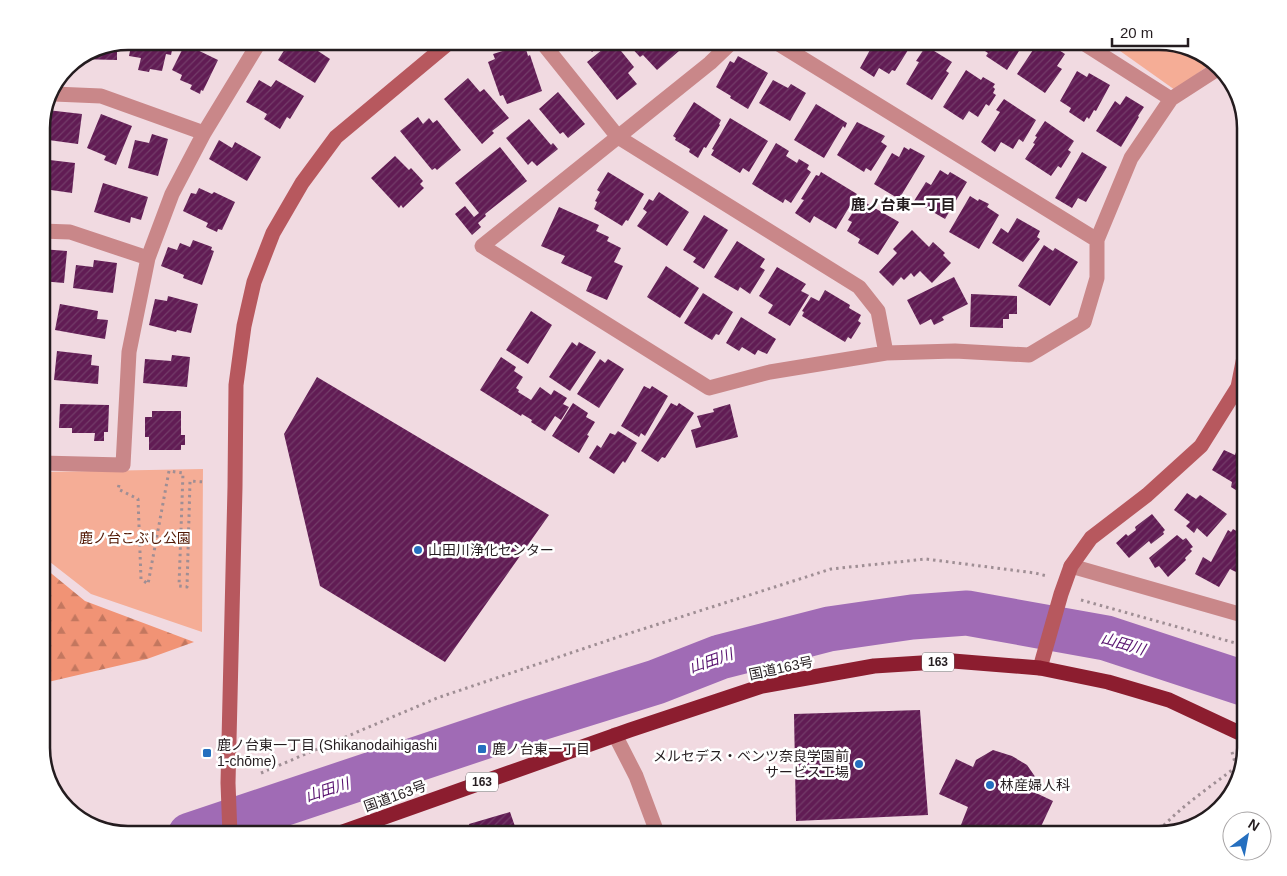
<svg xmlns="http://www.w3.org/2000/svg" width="1287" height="876" font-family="Helvetica,'Noto Sans JP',sans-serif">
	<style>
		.green { fill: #f5ad96 }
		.forest { fill: url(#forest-firs) }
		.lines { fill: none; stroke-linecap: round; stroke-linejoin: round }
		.river { stroke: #a06bb5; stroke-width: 45 }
		.building { fill: url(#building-hatch) }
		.path { stroke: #9f8e94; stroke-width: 3; stroke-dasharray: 2.5 4; stroke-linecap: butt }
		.street { stroke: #c98789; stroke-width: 15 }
		.secondary { stroke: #b7585e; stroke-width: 15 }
		.highway { stroke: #8c1d2f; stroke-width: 15 }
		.poi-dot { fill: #256fbf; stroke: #fff; stroke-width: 2 }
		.labels { text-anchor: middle; stroke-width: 5; stroke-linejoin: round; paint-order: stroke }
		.shield { fill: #fff; stroke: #666062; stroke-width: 1 }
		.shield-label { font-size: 12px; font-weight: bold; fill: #241c1f }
		.park-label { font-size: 14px; fill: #511804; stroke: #fff }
		.poi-label { font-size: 14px; fill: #241c1f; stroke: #fff; text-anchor: start }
		.street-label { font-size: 14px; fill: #241c1f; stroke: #fff }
		.neighbourhood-label { font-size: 15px; font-weight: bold; fill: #241c1f; stroke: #fff }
		.water-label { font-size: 15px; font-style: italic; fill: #591470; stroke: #fff }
		.rim { fill: none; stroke: #241c1f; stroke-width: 2.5 }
	</style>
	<defs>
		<pattern id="forest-firs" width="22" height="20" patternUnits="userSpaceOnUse" patternTransform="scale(1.25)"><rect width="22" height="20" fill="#f19375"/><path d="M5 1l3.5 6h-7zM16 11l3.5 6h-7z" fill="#c3775f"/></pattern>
		<pattern id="building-hatch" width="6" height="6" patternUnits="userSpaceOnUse" patternTransform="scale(1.25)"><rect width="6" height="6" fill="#611c54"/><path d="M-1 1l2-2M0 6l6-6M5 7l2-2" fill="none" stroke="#733c69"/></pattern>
	</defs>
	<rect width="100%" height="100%" fill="#f1dae1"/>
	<path class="green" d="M1106 41H1159L1208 56 1213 62 1175 90Z
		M203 469 202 632 91 594 41 555V472Z"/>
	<path class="forest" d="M41 565 85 601 194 642 147 659 48 682 41 681Z"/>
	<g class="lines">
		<path class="river" d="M190 835 531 721 656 682 720 657 829 629 912 617 967 613 1106 638 1246 684"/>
	</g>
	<path class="building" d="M132 41H174L171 55 166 54 162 71 150 69 149 72 138 70 141 58 129 56Z
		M217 41H236L232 49Z
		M290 41 293 43 294 41H303L330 59 315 83 278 60Z
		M583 41H604L592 52Z
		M613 41 634 67 628 73 637 84 617 100 587 62Z
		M631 41H671L679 51 657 70 643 55 640 57 628 44Z
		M875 41H911L913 42 895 71 892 70 889 74 879 68 874 77 860 68Z
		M983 41H1022L1024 43 1007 70 986 56 988 53 979 47Z
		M1039 41H1045L1065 54 1057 66 1062 69 1045 93 1017 74Z
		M117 43V60L78 59 95 48Z
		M185 44 218 60 203 91 201 90 200 94 190 89 192 85 180 80 182 75 172 70Z
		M519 46 520 48 525 46 528 56 530 55 542 91 507 104 503 95 500 96 488 62 495 59 493 54Z
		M926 46 952 62 946 71 949 73 932 100 906 84 919 62 916 61Z
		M738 56 768 73 748 109 730 98 731 96 716 87 730 61 734 63Z
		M966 70 981 80 983 77 995 84 993 87 995 89 993 93 996 95 989 106 986 104 978 117 969 111 963 120 943 107Z
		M1077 71 1087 77 1089 73 1110 85 1096 111 1094 110 1089 119 1087 117 1084 122 1069 112 1071 108 1060 101Z
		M468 78 480 92 484 89 509 118 492 131 494 133 482 144 444 99Z
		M259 80 271 87 276 80 304 96 290 119 287 117 280 129 264 119 267 114 246 102Z
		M773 80 788 88 791 84 806 93 790 121 759 103Z
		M558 92 585 124 568 138 563 132 560 134 539 109Z
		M1126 96 1144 107 1138 116 1139 117 1121 147 1096 131 1115 101 1120 105Z
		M1004 99 1036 120 1023 142 1019 139 1013 149 1001 142 995 152 981 142 1000 112 996 110Z
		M694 102 721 120 719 124 720 125 706 148 704 147 698 158 689 152 690 149 675 140 676 138 673 136Z
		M816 104 847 123 845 128 843 126 824 158 794 140Z
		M47 110 82 114 78 144 41 139 42 120Z
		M101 114 132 126 116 165 104 160 106 156 87 148Z
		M418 117 423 124 429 118 433 123 437 120 461 150 437 170 435 168 432 170 400 131Z
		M730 118 768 141 749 172 743 168 740 173 711 155 714 150 712 149Z
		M529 119 551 145 553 143 558 149 537 166 532 161 528 165 506 138Z
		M1045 121 1074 141 1068 150 1071 152 1061 168 1058 166 1051 176 1025 159 1035 144 1033 143 1037 137 1035 136Z
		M857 122 885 136 881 142 887 146 871 171 866 168 864 172 837 155Z
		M152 134 168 139 158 176 128 168 135 140 149 143Z
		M219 140 232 148 235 142 261 157 247 181 209 159Z
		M776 143 789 151 786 156 797 163 799 159 809 165 807 169 811 172 791 203 785 199 783 203 752 184Z
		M500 147 527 181 485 214 486 216 478 223 481 227 472 235 455 214 465 206 474 217 479 213 455 183Z
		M904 147 909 150 910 148 925 156 899 199 874 184 892 153 899 157Z
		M1082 152 1107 167 1086 202 1078 198 1072 208 1055 198Z
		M395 156 409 170 411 168 423 181 420 184 424 188 403 208 401 205 399 208 371 178Z
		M41 159 75 163 72 193 51 190V187L41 186Z
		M940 170 948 175 950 172 967 182 945 219 914 201 926 182 931 185Z
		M608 172 644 194 628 221 626 220 622 226 594 209 597 202 595 201 600 192 597 190Z
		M821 172 857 194 836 229 814 216 810 223 795 213 804 200 801 199 816 175 819 176Z
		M103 183 148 197 141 220 131 217 130 223 94 212Z
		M199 188 212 194 214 192 235 202 222 230 218 229 217 232 206 227 208 223 183 211 191 193 196 194Z
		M659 192 689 212 667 246 637 226 647 212 643 209 649 199 653 201Z
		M970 196 978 201 979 199 989 204 987 207 999 215 979 249 949 232Z
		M866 203 899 222 878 255 858 243 860 239 847 231 852 222 848 220 858 204 864 207Z
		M559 207 599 225 596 231 609 237 607 241 621 248 614 262 623 266 607 300 586 291 592 277 561 263 565 256 541 246Z
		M704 215 728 230 704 269 693 262 696 258 683 250Z
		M1017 218 1040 231 1037 237 1040 239 1023 262 992 243 1001 228 1008 233Z
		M912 230 929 247 933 242 945 253 943 255 951 263 932 283 920 271 914 277 911 273 904 280 901 277 893 286 879 272 897 253 893 249Z
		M193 240 212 247 211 250 214 251 202 285 183 278 184 275 161 266 168 247 177 250 180 243 190 247Z
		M737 241 765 259 760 267 765 270 750 294 740 287 738 291 714 277Z
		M1044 245 1053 251 1055 248 1078 262 1050 306 1018 286Z
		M41 249 67 251 64 283 41 281Z
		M94 260 117 263 113 293 73 288 76 265 93 267Z
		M666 266 699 288 680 318 647 297Z
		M777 267 806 284 801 291 809 295 790 326 768 313 773 305 759 296Z
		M954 277 968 304 942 317 944 320 934 325 931 319 920 325 907 300Z
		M825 290 850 305 849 308 861 315 858 321 861 323 851 339 848 337 845 342 802 316 804 312 802 311 811 297 819 301Z
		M703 293 733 312 719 335 716 334 712 340 684 323Z
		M971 294 1017 296V314H1009V319H1003V328L970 327Z
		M168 296 198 304 191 333 177 330 176 332 149 325 155 299 167 301Z
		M60 304 98 311 97 319 108 320 105 339 55 330Z
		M531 311 552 325 528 364 506 350Z
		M741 317 776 339 767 354 758 350 755 355 742 347 739 351 726 343Z
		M572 342 577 346 579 342 596 352 570 391 549 377Z
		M57 351 92 355 91 365 99 366 98 384 54 380Z
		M172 355 190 357 187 387 143 383 145 359 171 361Z
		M501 357 516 367 514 371 523 377 516 388 519 390 518 392 531 400 540 387 551 395 554 390 567 398 563 404 569 407 561 420 555 416 545 431 531 422 532 420 522 414 521 416 480 390Z
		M600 359 605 363 608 359 624 369 599 408 577 394Z
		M317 377 549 515 445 662 320 586 284 434Z
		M644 386 650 389 652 386 668 396 645 436 641 433 639 437 621 426Z
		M41 398H44L45 434H41Z
		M573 403 588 413 586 417 595 422 587 435 589 436 579 453 552 436Z
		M671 403 677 406 679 403 694 413 665 458 662 457 658 462 641 451Z
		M60 404 109 405 108 432H104V441H94L95 433H72V428H59Z
		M730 404 738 437 696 448 691 430 701 427 697 416 714 412 713 409Z
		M152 411H181V435H185V445H181V450H149V437H145V417H152Z
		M618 431 637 443 625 463 623 461 614 474 589 458 597 445 601 448 610 433 615 435Z
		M1224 450 1235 455 1236 452 1246 457V492L1242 494 1231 487 1232 482 1212 470Z
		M1187 493 1196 499 1200 495 1227 514 1207 537 1197 528 1194 533 1186 526 1190 522 1174 510Z
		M1152 514 1165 530 1163 532 1164 534 1151 544 1149 541 1129 558 1116 543 1126 534 1128 536 1136 530 1135 527Z
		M1233 529 1245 536 1244 538 1246 539V577L1230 569 1219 587 1195 574 1203 557 1211 562 1228 530 1231 532Z
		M1177 535 1183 540 1186 538 1193 547 1190 549 1192 551 1185 558 1186 560 1168 577 1159 566 1155 568 1149 558Z
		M920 710 928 815 796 821 794 714Z
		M993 750 1012 756 1027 765 1036 778V793L1053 801 1037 835 1019 831 1017 835H957L968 807 939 794 956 759 973 767 976 760Z
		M510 812 518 835H472L469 824Z"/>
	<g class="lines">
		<path class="path" d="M119 485 118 489 138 499 141 579 148 584 169 471 183 473 179 586 187 587 190 481 205 482
			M1081 600 1246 646
			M1232 752 1238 773
			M261 773 437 698 621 636 831 569 926 559 1035 573 1047 576
			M1155 835C1178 808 1209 788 1236 767"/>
		<path class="street" d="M541 41 618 137 859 287 878 311 886 353 955 351 1029 355 1084 322 1097 278V240L1131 158 1171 99 1219 68
			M733 41 710 63 482 246 709 388 770 372 886 353
			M774 41 1097 240
			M1080 41 1171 99
			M54 94 101 96 204 133
			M41 231 70 232 148 258
			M41 463 123 465 129 352 148 258 172 194 204 133 260 41
			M1071 566 1246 616
			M615 735 636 776 658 835"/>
		<path class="secondary" d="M1040 668 1061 594 1071 566 1091 538 1147 495 1201 446 1238 387 1245 352 1246 328
			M230 835 228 783 235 487 236 385 244 326 254 282 273 233 302 183 336 137 451 41"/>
		<path class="highway" d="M334 835 630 730 762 686 874 666 953 661 1040 668 1108 682 1169 700 1246 736"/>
	</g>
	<g class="poi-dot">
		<circle cx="418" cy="550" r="5"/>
		<rect x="477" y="744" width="10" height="10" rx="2.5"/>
		<rect x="202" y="748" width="10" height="10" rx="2.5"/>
		<circle cx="859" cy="764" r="5"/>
		<circle cx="990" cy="785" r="5"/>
	</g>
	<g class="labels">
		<g class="shield">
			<rect x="922" y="652.5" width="32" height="19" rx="4"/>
			<rect x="466" y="772.5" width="32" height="19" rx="4"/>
		</g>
		<g class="shield-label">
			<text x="938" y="666">163</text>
			<text x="482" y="786">163</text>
		</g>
		<g class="park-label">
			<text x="135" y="543">鹿ノ台こぶし公園</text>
		</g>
		<g class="poi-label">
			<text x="428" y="555">山田川浄化センター</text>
			<text x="217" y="750">鹿ノ台東一丁目 (Shikanodaihigashi<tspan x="217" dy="16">1-chōme)</tspan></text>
			<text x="492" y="754">鹿ノ台東一丁目</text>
			<text x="849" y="761" text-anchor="end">メルセデス・ベンツ奈良学園前<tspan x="849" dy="16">サービス工場</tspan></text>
			<text x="1000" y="790">林産婦人科</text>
		</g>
		<g class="street-label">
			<text transform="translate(781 668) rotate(-12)" y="5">国道163号</text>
			<text transform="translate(395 796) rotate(-20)" y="5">国道163号</text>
		</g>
		<g class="neighbourhood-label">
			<text x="903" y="210">鹿ノ台東一丁目</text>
		</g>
		<g class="water-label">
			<text transform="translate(1123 644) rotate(16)" y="5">山田川</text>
			<text transform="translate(711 661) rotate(-19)" y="5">山田川</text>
			<text transform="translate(327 790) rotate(-18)" y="5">山田川</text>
		</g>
	</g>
	<path d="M0 0H1287V876H0ZM128 50H1159A78 78 0 0 1 1237 128V748A78 78 0 0 1 1159 826H128A78 78 0 0 1 50 748V128A78 78 0 0 1 128 50Z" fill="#fff" fill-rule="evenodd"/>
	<path class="rim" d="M128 50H1159A78 78 0 0 1 1237 128V748A78 78 0 0 1 1159 826H128A78 78 0 0 1 50 748V128A78 78 0 0 1 128 50Z"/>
	<g transform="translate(1247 836) rotate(32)"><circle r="24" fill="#ffffff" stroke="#a7a4a5"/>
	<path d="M0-4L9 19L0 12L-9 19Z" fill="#256fbf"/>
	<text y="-8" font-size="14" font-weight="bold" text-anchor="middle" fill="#241c1f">N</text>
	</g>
	<path d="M1112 38v8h76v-8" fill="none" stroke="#241c1f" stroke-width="2.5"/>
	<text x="1120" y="38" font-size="15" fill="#241c1f" stroke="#ffffff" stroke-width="4" paint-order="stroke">20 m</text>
</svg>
